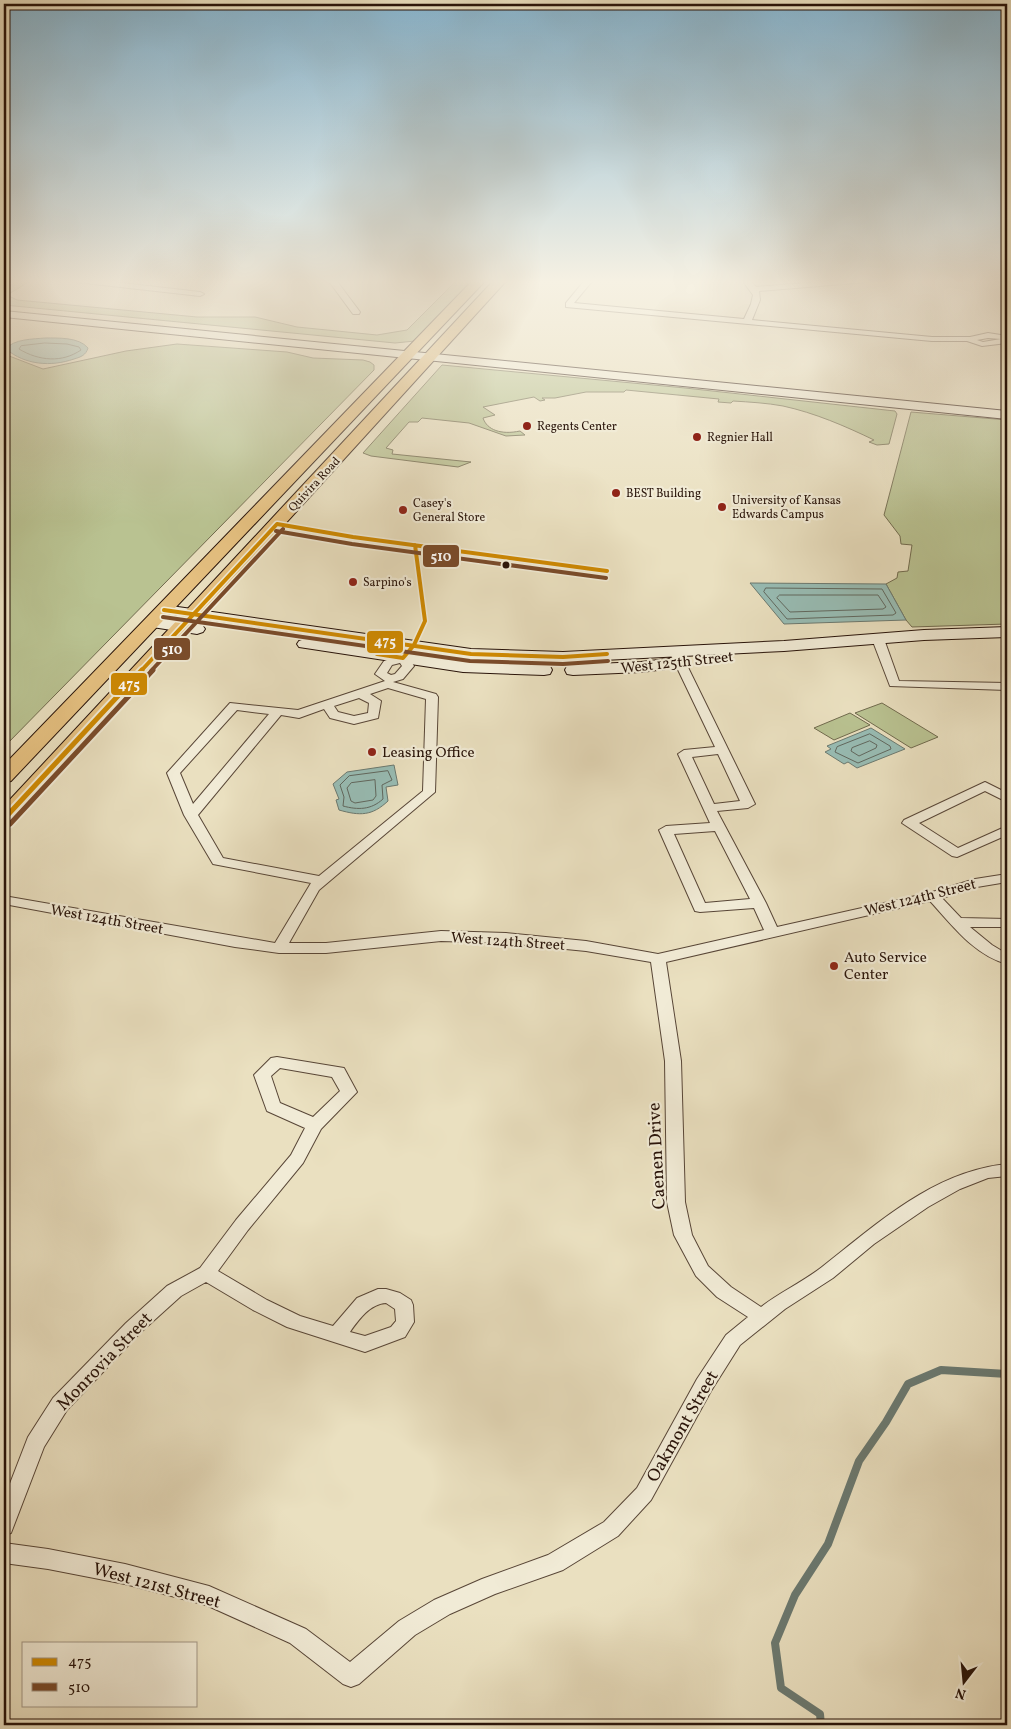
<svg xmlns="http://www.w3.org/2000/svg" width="1011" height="1729" font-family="Vollkorn,serif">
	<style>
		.green { fill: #b9c291; stroke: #706a4d }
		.water { fill: #98bdb5; stroke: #6b7970 }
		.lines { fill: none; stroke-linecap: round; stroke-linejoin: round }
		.shore { stroke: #60685f; stroke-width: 1 }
		.stream { stroke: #6b7970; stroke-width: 8 }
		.street-casing { stroke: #584637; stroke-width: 2 }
		.secondary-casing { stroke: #281309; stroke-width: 2 }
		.primary-casing { stroke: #281309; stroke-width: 2 }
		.street { fill: #f1ebd6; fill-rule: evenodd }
		.secondary { fill: #f1ebd6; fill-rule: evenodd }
		.primary { fill: #e5c080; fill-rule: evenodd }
		.bus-1-far1-casing { stroke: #f1ebd6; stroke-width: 7 }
		.bus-1-casing { stroke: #f1ebd6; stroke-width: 9 }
		.bus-2-far1-casing { stroke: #f1ebd6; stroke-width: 7 }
		.bus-2-casing { stroke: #f1ebd6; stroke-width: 9 }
		.bus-1-far1 { stroke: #ce8902; stroke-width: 4 }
		.bus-1 { stroke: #ce8902; stroke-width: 5 }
		.bus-2-far1 { stroke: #7a4b2a; stroke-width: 4 }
		.bus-2 { stroke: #7a4b2a; stroke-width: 5 }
		.poi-dot { fill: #8f2418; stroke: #f1ebd6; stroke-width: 2 }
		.bus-dot { fill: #281309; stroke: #f1ebd6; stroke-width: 2 }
		.labels { text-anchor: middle; stroke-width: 4.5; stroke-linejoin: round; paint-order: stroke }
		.far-poi-label { font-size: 12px; fill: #281309; stroke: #f1ebd6; text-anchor: start }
		.far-street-label { font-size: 12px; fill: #281309; stroke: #f1ebd6 }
		.street-label { font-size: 15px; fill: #281309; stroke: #f1ebd6 }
		.poi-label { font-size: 15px; fill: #281309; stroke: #f1ebd6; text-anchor: start }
		.near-street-label { font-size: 18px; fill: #281309; stroke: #f1ebd6 }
		.line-badge { stroke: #f1ebd6; stroke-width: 2 }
		.badge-label { font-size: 14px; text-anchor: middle; font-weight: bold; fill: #fff }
	</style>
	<rect width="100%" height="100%" fill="#eae0c0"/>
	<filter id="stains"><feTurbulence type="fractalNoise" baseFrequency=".004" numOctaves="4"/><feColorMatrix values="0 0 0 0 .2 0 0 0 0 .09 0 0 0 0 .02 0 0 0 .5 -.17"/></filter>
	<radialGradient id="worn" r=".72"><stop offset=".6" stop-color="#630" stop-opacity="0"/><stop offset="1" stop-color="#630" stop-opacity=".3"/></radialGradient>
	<path class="green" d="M20 280H32L7 295 17 300 197 317H255L297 327 377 335 407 330 457 280H475L415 341 395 343 4 305V289Z
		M177 344 287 352 313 358 363 360 370 362 374 365V370L4 747V354L43 369 126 351Z
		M442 365 685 388 895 411 897 414 889 444 877 445 869 442 874 440C845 426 815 413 783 406 767 403 749 402 733 401L731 403 718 402 719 399 626 390 624 392H586L555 398H542L545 400 540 401 534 397 483 407 495 415 483 418C487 430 501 435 520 431L525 435 506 436 469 423 422 418 418 422H409L386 448 393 450 392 454 471 462 458 467 371 456 363 453Z
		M911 412 1007 420V624L912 627 906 620 886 584 897 578 898 572 908 571 912 545 901 544 900 536 884 515Z
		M882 703 938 737 911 748 855 713Z
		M850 713 870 725 834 740 814 728Z"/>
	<path class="water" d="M45 338C58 338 79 337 88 348 86 355 81 357 74 359 51 367 25 365 6 349 13 339 34 339 45 338Z
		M750 583 886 584 906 620 784 624Z
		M871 728 905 749 857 768 848 762 844 764 825 752 831 749 827 746Z
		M394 765 398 785 386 787 388 801C372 816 360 816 339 810L336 800 339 799 333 784 347 772Z"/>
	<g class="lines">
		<path class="shore" d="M45 343 67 344 79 347 81 350C62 363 39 361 19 349L21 346Z
			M766 588 882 589 896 613 893 615 787 619 764 592Z
			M780 595H878L886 607 883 609 790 612 777 598Z
			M870 734 890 746 891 749 858 763 835 752 837 747Z
			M870 741 877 745 876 748 859 756 851 751 852 748Z
			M388 771 392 780 382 785 383 799C371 810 358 810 343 806L344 797 340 785 349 776Z
			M375 780 376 796 373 800 355 803 351 801 347 788 351 783Z"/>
		<path class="stream" d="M821 1725 820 1714 781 1688 775 1643 795 1595 828 1544 859 1461 886 1422 908 1384 941 1370 1007 1374"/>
		<defs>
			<path id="street" d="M4 280H12L4 288Z
				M72 280H96L200 292 204 294 200 296 76 282Z
				M328 280H336L360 312 359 314H353Z
				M585 280H593L574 303 744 319 751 304 753 295 742 280H750L756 287 844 280H872L868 282 759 291 760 300 752 320 932 337H970L988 333 1007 336V343L982 346 967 341H932L566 307V303ZM988 338 1001 339 983 342 977 340Z
				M878 636 884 639 899 681 1007 683V690L890 686 872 639Z
				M414 642 420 645 409 658 414 666 403 679 393 682 436 694 438 697 435 792 319 890 289 943H326L441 931 506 933 586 941 658 954 764 930 754 908 700 912 695 911 659 830 666 826 710 823 678 754 684 750 715 747 669 651 675 648 679 649 755 804 748 808 717 811 766 903 777 927 929 893 975 879 1007 874V882L977 887 942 898 961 918 1007 919V927H970L992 945 1007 954V964C974 955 952 925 930 901L666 962 681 1061 685 1202 692 1235 708 1266 731 1287 761 1307C780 1292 803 1282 822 1267 877 1224 934 1171 1007 1164V1176L988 1178 960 1189 928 1207 874 1244 833 1278 785 1309 740 1345 711 1391 651 1500 618 1536 563 1570 495 1594 450 1614 415 1635 359 1684 351 1687 343 1684 290 1643 206 1605 125 1584 48 1569 4 1563V1543L48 1549 125 1564 209 1586 306 1629 350 1662 399 1621 434 1600 482 1579 548 1555 604 1522 637 1488 697 1379 726 1335 748 1317 717 1297 696 1276 674 1235 667 1202 665 1061 651 962 586 951 506 943 441 941 326 953H279L235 947 4 904V896L275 943 311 883 213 864 184 815 167 773 230 703 298 710 385 681 375 674 384 661 399 656 410 643ZM400 663 402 666 395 674 391 675 387 673 392 665ZM388 688 426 699 423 791 319 876 223 858 198 815 281 715 299 718 324 709 330 718 354 724 378 718 381 701 370 694ZM359 698 369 703 368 713 354 716 338 712 334 706ZM237 710 269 714 193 804 180 773ZM718 754 740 801 714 804 692 757ZM715 831 750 899 705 903 674 834Z
				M985 782 1007 793V802L985 791 919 823 958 848 1007 826V835L957 857 952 856 902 823 904 820Z
				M277 1057 344 1068 357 1092 321 1129 303 1163 248 1230 218 1271 267 1300 300 1316 333 1326 357 1298 378 1289H386L400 1293 411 1300 413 1305 414 1322 405 1337 365 1352 287 1327 253 1310 206 1282 181 1296 140 1333 67 1410 44 1447 11 1533 4 1535V1499L28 1437 53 1398 126 1323 167 1286 200 1268 236 1220 291 1155 305 1128 267 1111 254 1075 271 1058ZM280 1068 332 1077 340 1091 313 1117 280 1103 271 1076ZM386 1303 395 1309 396 1321 391 1327 365 1336 350 1332C359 1319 370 1304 386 1303Z"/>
			<path id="secondary" d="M4 311 1007 411V419L4 317Z
				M164 605 471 649 563 652 784 641 924 630 1007 627V637L924 640 784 651 563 662 471 659 158 613 156 610 158 607Z
				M152 618 197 624 203 626 205 629 203 632 197 634 146 626 144 623 146 620Z
				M305 639 463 662 544 665 550 666 552 670 550 674 544 675 463 672 299 647 297 644 299 641Z
				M676 658 682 659 684 663 682 667 641 672 573 675 567 674 565 670 567 666 573 665 641 662Z"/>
			<path id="primary" d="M473 280H486L11 781 4 783V765Z
				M494 280H507L12 824 4 825V806Z"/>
		</defs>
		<use href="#street" class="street-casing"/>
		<use href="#secondary" class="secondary-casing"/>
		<use href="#primary" class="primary-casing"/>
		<use href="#street" class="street"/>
		<use href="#secondary" class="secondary"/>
		<use href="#primary" class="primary"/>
		<defs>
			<path id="bus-1-far1" d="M164 610 471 654 563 657 607 654
				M377 654 403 658 414 645 425 621 415 545
				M141 671 277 524 353 537 607 571"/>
			<path id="bus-1" d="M4 819 142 670"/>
			<path id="bus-2-far1" d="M276 531 352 544 606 578
				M163 617 470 661 563 664 608 661
				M151 671 283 529"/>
			<path id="bus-2" d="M10 824 153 670"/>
		</defs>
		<use href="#bus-1-far1" class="bus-1-far1-casing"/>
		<use href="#bus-1" class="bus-1-casing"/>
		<use href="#bus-2-far1" class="bus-2-far1-casing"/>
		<use href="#bus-2" class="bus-2-casing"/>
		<use href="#bus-1-far1" class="bus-1-far1"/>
		<use href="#bus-1" class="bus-1"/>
		<use href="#bus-2-far1" class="bus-2-far1"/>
		<use href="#bus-2" class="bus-2"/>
	</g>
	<linearGradient id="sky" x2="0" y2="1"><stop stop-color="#88b8d4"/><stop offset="0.54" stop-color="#f6f1e3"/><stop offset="1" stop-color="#f6f1e3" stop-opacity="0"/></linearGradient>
	<rect width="1011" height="522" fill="url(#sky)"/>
	<g class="poi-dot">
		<circle cx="527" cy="426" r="5"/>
		<circle cx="697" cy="437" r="5"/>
		<circle cx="616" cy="493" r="5"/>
		<circle cx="722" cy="507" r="5"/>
		<circle cx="403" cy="510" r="5"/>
		<circle cx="353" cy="582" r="5"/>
		<circle cx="372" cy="752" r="5"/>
		<circle cx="834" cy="966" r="5"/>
	</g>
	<circle class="bus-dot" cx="506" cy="565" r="4.5"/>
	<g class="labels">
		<g class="far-poi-label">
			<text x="537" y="430">Regents Center</text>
			<text x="707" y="441">Regnier Hall</text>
			<text x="626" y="497">BEST Building</text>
			<text x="732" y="504">University of Kansas<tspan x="732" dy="14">Edwards Campus</tspan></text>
			<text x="413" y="507">Casey's<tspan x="413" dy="14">General Store</tspan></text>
			<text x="363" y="586">Sarpino's</text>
		</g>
		<g class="far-street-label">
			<text transform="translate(314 484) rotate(-47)" y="4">Quivira Road</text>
		</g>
		<g class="street-label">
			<text transform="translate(677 662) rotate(-6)" y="5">West 125th Street</text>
			<text transform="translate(920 897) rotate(-14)" y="5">West 124th Street</text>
			<text transform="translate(107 919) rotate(10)" y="5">West 124th Street</text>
			<text transform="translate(508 941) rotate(4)" y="5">West 124th Street</text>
		</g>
		<g class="poi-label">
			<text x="382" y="757">Leasing Office</text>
			<text x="844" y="962">Auto Service<tspan x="844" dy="17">Center</tspan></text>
		</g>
		<g class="near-street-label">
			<text transform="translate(656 1156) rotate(-93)" y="6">Caenen Drive</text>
			<text transform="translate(104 1361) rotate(-46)" y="6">Monrovia Street</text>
			<text transform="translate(682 1426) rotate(-60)" y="6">Oakmont Street</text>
			<text transform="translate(157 1585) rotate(15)" y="6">West 121st Street</text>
		</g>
	</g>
	<g class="line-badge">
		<rect x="422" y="544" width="38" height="24" rx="5" fill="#7a4b2a"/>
		<rect x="366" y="630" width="38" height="24" rx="5" fill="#ce8902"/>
		<rect x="153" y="637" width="38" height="24" rx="5" fill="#7a4b2a"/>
		<rect x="110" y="672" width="38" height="24" rx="5" fill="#ce8902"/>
	</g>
	<g class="badge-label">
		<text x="441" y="561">510</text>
		<text x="385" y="646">475</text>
		<text x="172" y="654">510</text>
		<text x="129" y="689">475</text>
	</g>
	<rect width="1011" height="1729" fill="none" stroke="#eae0c0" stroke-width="20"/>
	<rect x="5" y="5" width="1001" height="1719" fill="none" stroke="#281309" stroke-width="2.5"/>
	<rect x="10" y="10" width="991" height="1709" fill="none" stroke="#281309"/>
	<rect x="22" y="1642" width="175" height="65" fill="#f1ebd6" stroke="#a19584"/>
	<rect x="32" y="1658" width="25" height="8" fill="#ce8902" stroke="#a19584"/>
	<text x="68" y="1666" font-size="15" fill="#281309">475</text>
	<rect x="32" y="1683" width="25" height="8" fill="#7a4b2a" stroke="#a19584"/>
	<text x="68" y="1692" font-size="15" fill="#281309">510</text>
	<g transform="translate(964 1682) rotate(196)" stroke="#f1ebd6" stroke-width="4" paint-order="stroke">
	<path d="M0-4L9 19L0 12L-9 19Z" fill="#281309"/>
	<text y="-8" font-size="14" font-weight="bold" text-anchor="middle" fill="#281309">N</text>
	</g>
	<rect width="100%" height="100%" filter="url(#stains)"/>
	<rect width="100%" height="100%" fill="url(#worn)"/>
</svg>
